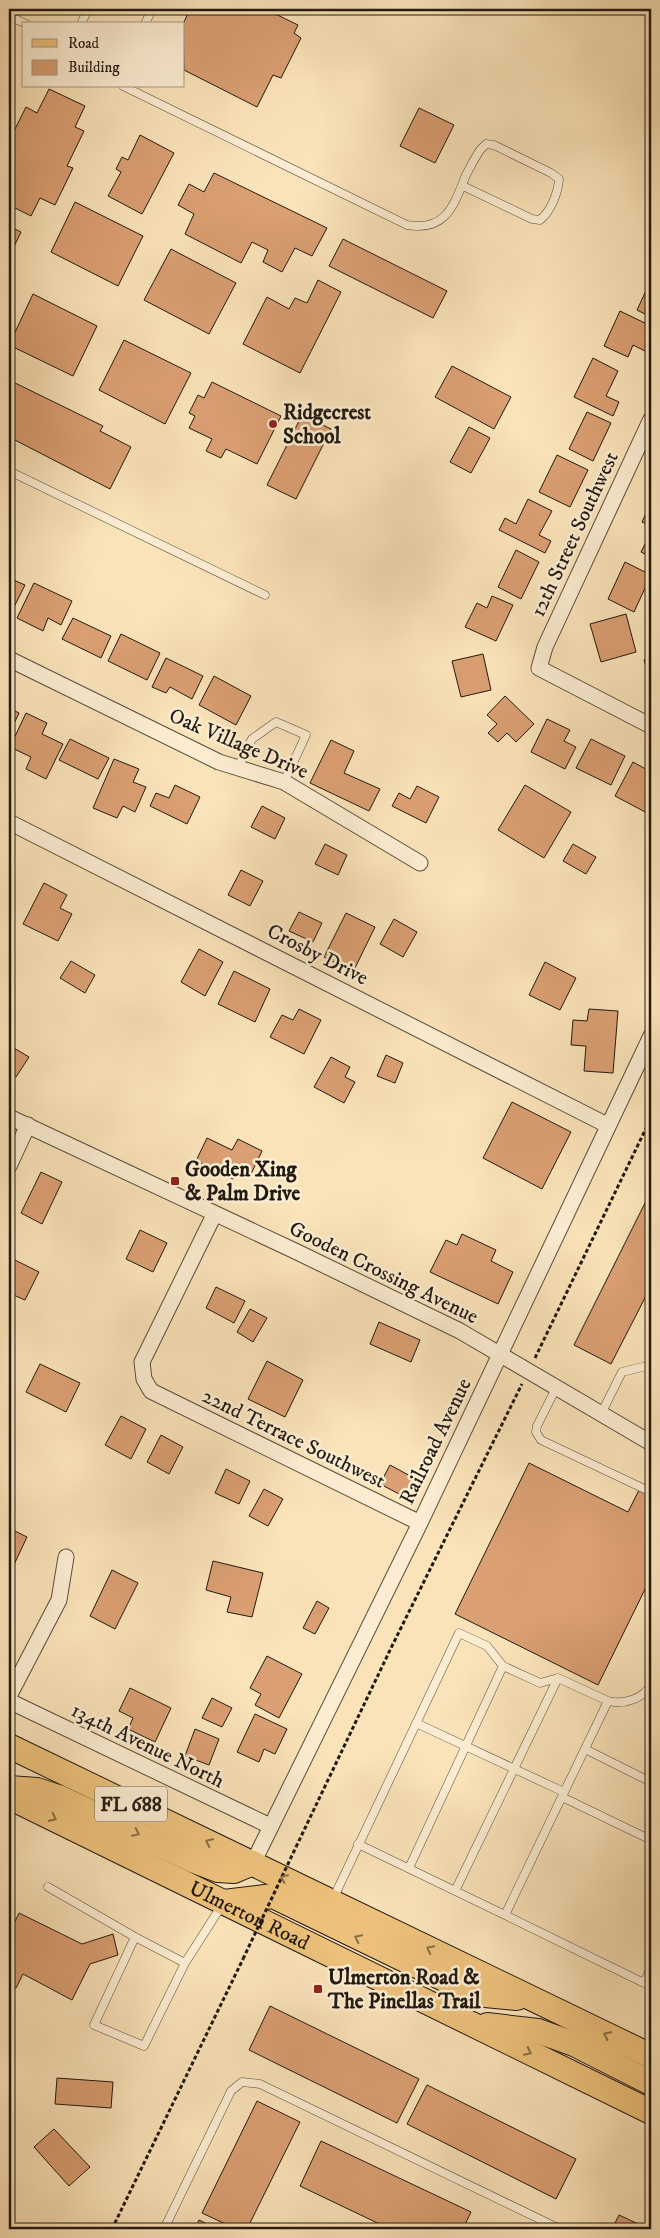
<svg xmlns="http://www.w3.org/2000/svg" width="660" height="2238" font-family="'IM FELL DW Pica',serif">
	<style>
		.building { fill: #da9f72; stroke: #201910 }
		.lines { fill: none; stroke-linecap: round; stroke-linejoin: round }
		.lane-casing { stroke: #574c3a; stroke-width: 9 }
		.street-casing { stroke: #574c3a; stroke-width: 17 }
		.primary-casing { stroke: #201910; stroke-width: 26 }
		.path { stroke: #201910; stroke-width: 3; stroke-dasharray: 4 2.5; stroke-linecap: butt }
		.lane { stroke: #fcedd2; stroke-width: 8 }
		.street { stroke: #fcedd2; stroke-width: 15 }
		.primary { stroke: #eec27c; stroke-width: 24 }
		.path-bridge { stroke: #201910; stroke-width: 3; stroke-dasharray: 4 2.5; stroke-linecap: butt }
		.oneway { stroke: #876e46 }
		.poi-dot { fill: #8f2418; stroke: #fcedd2; stroke-width: 2 }
		.labels { text-anchor: middle; stroke-width: 5; stroke-linejoin: round; paint-order: stroke }
		.shield { fill: #fcedd2; stroke: #62594a; stroke-width: 1 }
		.shield-label { font-size: 20px; font-weight: bold; fill: #201910 }
		.poi-label { font-size: 21px; font-weight: bold; fill: #201910; stroke: #fcedd2; text-anchor: start }
		.street-label { font-size: 21px; fill: #201910; stroke: #fcedd2 }
	</style>
	<rect width="100%" height="100%" fill="#fbe3b9"/>
	<filter id="stains"><feTurbulence type="fractalNoise" baseFrequency=".004" numOctaves="4"/><feColorMatrix values="0 0 0 0 .2 0 0 0 0 .09 0 0 0 0 .02 0 0 0 .5 -.17"/></filter>
	<radialGradient id="worn" r=".72"><stop offset=".6" stop-color="#630" stop-opacity="0"/><stop offset="1" stop-color="#630" stop-opacity=".3"/></radialGradient>
	<path class="building" d="M190 9H265L298 25 294 33 301 38 281 78 273 75 257 107 184 70 183 24Z
		M49 89 85 106 75 127 84 131 67 166 73 168 55 205 40 198 31 216 9 205V141L26 107 37 113Z
		M419 108 454 125 435 163 400 146Z
		M140 135 174 153 142 214 108 196 121 172 116 169 122 157 128 160Z
		M214 173 327 228 312 256 295 248 282 272 263 262 268 250 252 242 241 263 185 234 194 214 178 205 189 184 204 192Z
		M75 202 143 236 118 286 51 252Z
		M9 226 21 232 9 257Z
		M343 239 447 291 433 318 329 266Z
		M171 249 236 283 209 334 144 300Z
		M318 280 341 292 300 373 243 344 267 297 289 309 295 298 307 303Z
		M651 280V317L637 310Z
		M33 294 97 326 73 376 9 345Z
		M620 311 651 326V337L645 351 633 345 628 357 604 346Z
		M124 340 191 373 165 424 99 390Z
		M593 358 618 371 606 396 619 402 613 416 574 397Z
		M452 366 511 397 494 429 435 397Z
		M9 380 103 426 100 431 131 447 110 489 9 437Z
		M212 382 281 416 257 464 226 449 221 458 206 451 212 439 189 428 195 416 189 413 198 395 204 398Z
		M587 412 611 423 593 461 569 449Z
		M302 415 331 429 296 499 267 485Z
		M469 427 490 438 471 473 450 462Z
		M557 455 588 470 570 507 539 492Z
		M528 499 552 511 539 535 551 541 545 553 499 530 505 518 516 524Z
		M648 509 651 511V526L642 522Z
		M651 532V557L641 552Z
		M516 550 539 562 521 599 498 587Z
		M625 562 651 575 634 612 608 599Z
		M9 578 25 585 11 613 9 612Z
		M34 583 72 601 61 625 48 618 43 631 17 618Z
		M492 596 513 605 496 641 465 627 477 603 487 608Z
		M626 614 636 652 601 662 590 624Z
		M73 618 111 636 101 658 62 639Z
		M121 634 160 653 147 680 108 661Z
		M483 654 491 690 461 697 452 661Z
		M651 657V679L644 660Z
		M166 658 203 676 192 699 170 687 166 693 152 687Z
		M214 676 251 696 236 725 199 705Z
		M505 696 534 724 516 742 507 733 498 742 488 733 497 724 487 715Z
		M9 708 19 713 9 734Z
		M26 713 47 723 42 734 63 744 46 779 26 769 31 757 10 747Z
		M547 719 570 730 564 741 576 747 565 769 531 752Z
		M70 739 109 758 98 779 59 760Z
		M591 739 625 756 611 785 576 768Z
		M331 740 354 751 344 773 380 789 369 811 310 783Z
		M114 759 139 769 133 782 146 787 135 812 123 806 117 818 93 808Z
		M633 762 651 772V810L649 814 615 796Z
		M175 785 200 797 187 824 150 806 156 793 169 798Z
		M525 785 571 812 544 858 498 830Z
		M417 786 439 797 426 823 392 806 399 793 410 799Z
		M262 806 285 818 275 839 251 827Z
		M325 844 347 855 338 875 315 864Z
		M573 844 596 857 586 874 563 861Z
		M241 870 263 881 250 906 228 895Z
		M44 883 67 895 60 908 72 914 58 941 23 924Z
		M299 912 322 923 313 942 289 931Z
		M346 913 375 927 353 972 324 957Z
		M394 919 417 932 403 957 380 944Z
		M199 949 223 962 205 996 181 982Z
		M71 961 95 975 85 993 60 978Z
		M545 962 576 978 560 1010 529 995Z
		M234 971 270 989 255 1022 218 1004Z
		M299 1009 321 1020 304 1054 270 1037 282 1015 293 1020Z
		M589 1009 618 1011 613 1073 584 1071 586 1046 571 1045 573 1020 587 1021Z
		M9 1045 29 1057 16 1077 9 1072Z
		M386 1055 403 1063 395 1083 377 1076Z
		M331 1057 350 1067 345 1077 355 1082 344 1103 314 1087Z
		M512 1102 571 1132 542 1189 483 1158Z
		M207 1138 232 1150 238 1139 262 1151 251 1174 239 1168 233 1179 196 1161Z
		M41 1172 62 1182 42 1224 21 1213Z
		M651 1191V1294L648 1292 611 1364 574 1345Z
		M140 1230 167 1243 153 1272 126 1259Z
		M462 1234 496 1250 491 1261 513 1272 498 1304 430 1272 446 1240 457 1245Z
		M9 1257 39 1272 25 1300 9 1293Z
		M216 1287 245 1301 234 1323 206 1308Z
		M250 1309 267 1318 253 1342 237 1332Z
		M379 1322 420 1340 411 1362 370 1344Z
		M267 1361 303 1380 285 1417 248 1399Z
		M40 1364 80 1383 66 1412 26 1392Z
		M121 1416 146 1429 131 1459 105 1445Z
		M161 1435 183 1447 169 1474 147 1462Z
		M529 1463 628 1512 639 1490 651 1496V1577L598 1685 455 1614Z
		M390 1465 414 1478 405 1497 380 1484Z
		M226 1469 250 1481 239 1504 215 1493Z
		M264 1489 283 1499 268 1526 249 1516Z
		M9 1528 27 1537 11 1571 9 1570Z
		M213 1561 263 1573 252 1617 227 1612 231 1597 206 1590Z
		M112 1570 138 1583 115 1629 90 1616Z
		M317 1601 329 1608 315 1634 303 1628Z
		M267 1656 302 1674 279 1718 255 1705 261 1694 250 1688Z
		M130 1688 171 1708 155 1742 128 1729 133 1718 119 1711Z
		M212 1698 232 1708 222 1727 202 1718Z
		M255 1714 287 1729 275 1754 264 1749 259 1762 237 1752Z
		M195 1729 219 1739 209 1765 185 1756Z
		M19 1913 82 1944 113 1934 118 1955 90 1964 72 2000 23 1974 16 1988 9 1984V1934Z
		M270 2006 419 2079 397 2123 249 2050Z
		M57 2078 113 2082 111 2108 55 2104Z
		M427 2085 576 2159 556 2199 407 2124Z
		M257 2101 300 2122 247 2229H236L202 2213Z
		M54 2129 90 2167 69 2186 34 2147Z
		M321 2141 471 2212 463 2229H390L300 2186Z
		M619 2215 649 2229H612Z
		M199 2220 217 2229H195Z"/>
	<g class="lines">
		<defs>
			<path id="lane" d="M9 16 26 24
				M81 24 88 9
				M145 24 152 9
				M123 86 407 225C446 232 454 205 466 175 470 167 475 158 480 150L486 144 494 145 551 173 559 179C558 193 551 211 540 220L532 219 463 186
				M9 471 265 595
				M238 767 252 739 276 722 306 735 284 782
				M556 1388 537 1426 536 1432 541 1440 651 1492
				M601 1414 622 1372 651 1365
				M608 1701C623 1705 643 1699 651 1685
				M416 1723 564 1792
				M585 1749 651 1782
				M562 1797 651 1840
				M409 1868 503 1666
				M48 1887 135 1937 185 1963 222 1905
				M455 1891 558 1678
				M333 1899 459 1633 487 1646 503 1666 540 1683 558 1678 608 1701 505 1915 358 1844
				M505 1915 644 1983 651 1968
				M135 1937 94 2025 144 2046 185 1963
				M164 2229 231 2091 242 2082 260 2084 560 2229"/>
			<path id="street" d="M651 419 545 647 539 668 651 726
				M9 659 219 762 284 782 420 863
				M9 822 607 1125
				M9 1117 295 1251 460 1331 651 1443
				M9 1166 28 1125
				M214 1215 142 1362 144 1379 151 1391 420 1523
				M9 1696 59 1600 66 1557
				M9 1701 270 1826
				M253 1863 420 1523 651 1036"/>
			<g id="primary">
				<path d="M9 1746 651 2056"/>
				<path d="M9 1788 37 1790 61 1798 192 1860 218 1870 234 1871 253 1863"/>
				<path id="s1" d="M9 1797 651 2112"/>
				<path d="M224 1902 273 1896 475 1994 517 1998"/>
				<path d="M487 2025 538 2031 574 2044 651 2083"/>
			</g>
		</defs>
		<use href="#lane" class="lane-casing"/>
		<use href="#street" class="street-casing"/>
		<use href="#primary" class="primary-casing"/>
		<path class="path" d="M535 1358 651 1118
			M296 1847 391 1648 522 1384
			M112 2229 243 1959"/>
		<use href="#lane" class="lane"/>
		<use href="#street" class="street"/>
		<use href="#primary" class="primary"/>
		<path class="path-bridge" d="M243 1959 296 1847"/>
	</g>
	<defs><path id="oneway-chevron" d="M-2-3.5L2.5 0L-2 3.5" fill="none" stroke-width="1.6" stroke-linecap="round" stroke-linejoin="round" transform="scale(1.25)"/></defs>
	<g class="oneway">
		<use href="#oneway-chevron" transform="translate(53 1818) rotate(26)"/>
		<use href="#oneway-chevron" transform="translate(136 1833) rotate(26)"/>
		<use href="#oneway-chevron" transform="translate(209 1842) rotate(-154)"/>
		<use href="#oneway-chevron" transform="translate(284 1878) rotate(-154)"/>
		<use href="#oneway-chevron" transform="translate(358 1938) rotate(-154)"/>
		<use href="#oneway-chevron" transform="translate(430 1949) rotate(-154)"/>
		<use href="#oneway-chevron" transform="translate(607 2035) rotate(-154)"/>
		<use href="#oneway-chevron" transform="translate(528 2052) rotate(26)"/>
	</g>
	<g class="poi-dot">
		<circle cx="273" cy="424" r="5"/>
		<rect x="170" y="1176" width="10" height="10" rx="2.5"/>
		<rect x="313" y="1984" width="10" height="10" rx="2.5"/>
	</g>
	<g class="labels">
		<rect class="shield" x="95" y="1786.5" width="72" height="35" rx="4"/>
		<g class="shield-label">
			<text x="131" y="1811">FL 688</text>
		</g>
		<g class="poi-label">
			<text x="283" y="419">Ridgecrest<tspan x="283" dy="24">School</tspan></text>
			<text x="185" y="1176">Gooden Xing<tspan x="185" dy="24">&amp; Palm Drive</tspan></text>
			<text x="328" y="1984">Ulmerton Road &amp;<tspan x="328" dy="24">The Pinellas Trail</tspan></text>
		</g>
		<g class="street-label">
			<text transform="translate(574 534) rotate(-65)" y="7">12th Street Southwest</text>
			<text transform="translate(239 743) rotate(23)" y="7">Oak Village Drive</text>
			<text transform="translate(318 954) rotate(27)" y="7">Crosby Drive</text>
			<text transform="translate(384 1272) rotate(26)" y="7">Gooden Crossing Avenue</text>
			<text transform="translate(294 1438) rotate(26)" y="7">22nd Terrace Southwest</text>
			<text transform="translate(435 1441) rotate(-64)" y="7">Railroad Avenue</text>
			<text transform="translate(148 1745) rotate(26)" y="7">134th Avenue North</text>
			<text dy="7" stroke="none"><textPath href="#s1" startOffset="268">Ulmerton Road</textPath></text>
		</g>
	</g>
	<rect width="660" height="2238" fill="none" stroke="#fbe3b9" stroke-width="30"/>
	<rect x="10" y="10" width="640" height="2218" fill="none" stroke="#201910" stroke-width="2.5"/>
	<rect x="15" y="15" width="630" height="2208" fill="none" stroke="#201910"/>
	<rect x="22" y="22" width="162" height="65" fill="#fcedd2" stroke="#a49884"/>
	<rect x="32" y="39" width="25" height="8" fill="#eec27c" stroke="#a49884"/>
	<text x="68" y="48" font-size="15" fill="#201910">Road</text>
	<rect x="32" y="60" width="25" height="15" fill="#da9f72" stroke="#a49884"/>
	<text x="68" y="72" font-size="15" fill="#201910">Building</text>
	<rect width="100%" height="100%" filter="url(#stains)"/>
	<rect width="100%" height="100%" fill="url(#worn)"/>
</svg>
